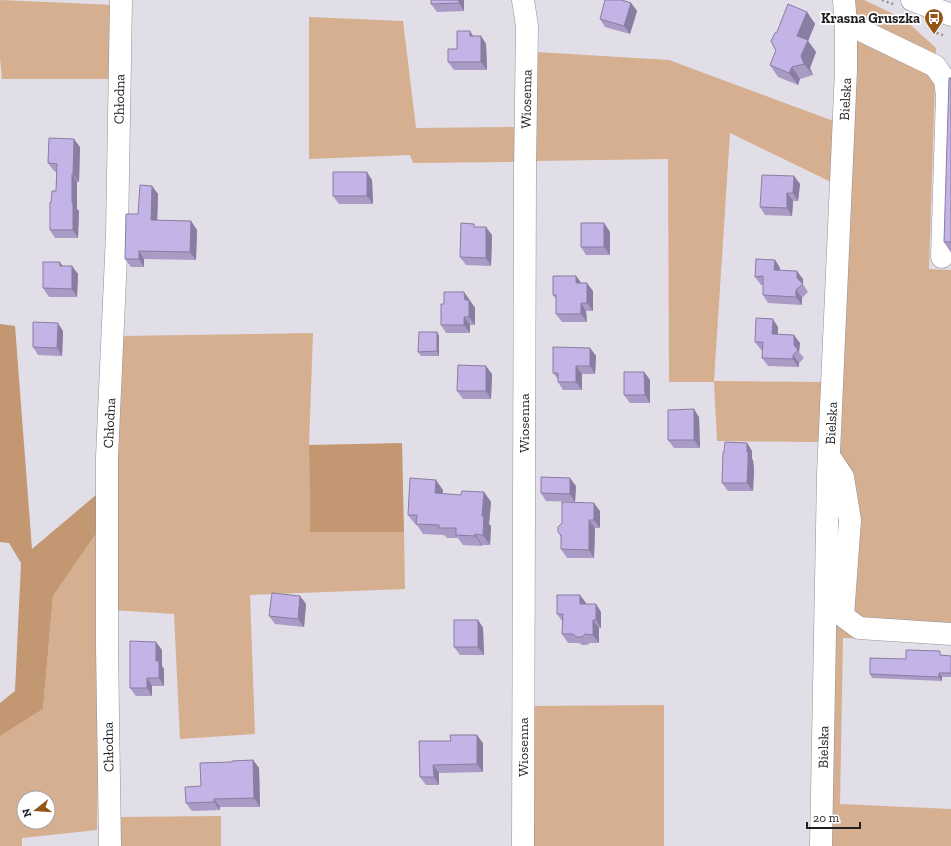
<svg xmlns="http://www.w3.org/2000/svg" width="951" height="846" font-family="'Zilla Slab',serif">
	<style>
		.green { fill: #d5af8f; fill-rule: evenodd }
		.forest { fill: #c29772 }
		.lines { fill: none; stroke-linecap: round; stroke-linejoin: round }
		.minor-casing { stroke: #929097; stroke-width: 23 }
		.path { stroke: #928f96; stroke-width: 2.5; stroke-dasharray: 2 3; stroke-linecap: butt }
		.minor { stroke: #fff; stroke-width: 22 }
		.wall { fill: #a99ac6 }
		.shaded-wall { fill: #897da1 }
		.building { fill: #c4b3e6; stroke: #897da1 }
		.labels { text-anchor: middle; stroke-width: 3.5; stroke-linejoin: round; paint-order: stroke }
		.poi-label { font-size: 14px; font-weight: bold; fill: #201f22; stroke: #fff; text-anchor: end }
		.street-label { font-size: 14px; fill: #201f22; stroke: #fff }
	</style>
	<rect width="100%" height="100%" fill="#e1dee7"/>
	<path class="green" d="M0 0 114 5 109 79H2L0 58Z
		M854 0H864L904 19 936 48 929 269 951 270V641L843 638 840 804 951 809V846H827Z
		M309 17 403 21 416 128 519 127 515 162 413 163 410 155 309 159Z
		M537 52 669 60 836 122 831 182 730 133 714 381 822 382 819 442 717 441 714 382H669L668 159 533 161Z
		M313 333 309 445 310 532H404L405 589 250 595 255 734 180 739 174 614 112 610 120 336Z
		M102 525 97 830 22 838V846H0V736L43 709 53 596ZM24 798H48V822H24Z
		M664 705V846H528L530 706Z
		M221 816V846H117L116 817Z"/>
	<path class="forest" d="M0 324 15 326 32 549 96 495 102 525 53 596 43 709 0 736V703L15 691 21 563 9 543 0 542Z
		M402 443 404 532H310L309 445Z"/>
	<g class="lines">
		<defs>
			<path id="minor" d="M912 0 951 15
				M846 23 935 66 945 80 947 95 942 257
				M829 456 843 477 850 520 843 616 859 628 951 634
				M110 846 107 646V457L117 234 121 0
				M523 846 525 171 527 26 523 0
				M821 846 828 475 846 70V23L844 0"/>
		</defs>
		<use href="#minor" class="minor-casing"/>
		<path class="path" d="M882 0 893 4
			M932 31 937 33 943 35"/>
		<use href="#minor" class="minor"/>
	</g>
	<path class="wall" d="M464 0V11L437 12 431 4Z
		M626 1 631 3 637 11 630 34 605 27 600 19Z
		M807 12 815 24 808 41 816 52 810 68 813 75 800 79 798 85 778 77 770 65 776 51 771 41 777 32Z
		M473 36H481L486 44 487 70H454L448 62 457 49Z
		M951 78V253L944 242Z
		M80 147 79 182H77V209L79 211 78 238H55L50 230 51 203 56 191 57 172 54 171 48 163Z
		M794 176 800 184 798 201H793L792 216 765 215 760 207Z
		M372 180 373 204H339L333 196Z
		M152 186 158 194 157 221H191L197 230 196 260 144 259V267H131L125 259 138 214Z
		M604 223 610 232V255H586L581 247Z
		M492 235 491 266 466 265 460 257Z
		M775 260 780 268V270L803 279V284L808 292 802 298V305L768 303 763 295V285H761L755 277Z
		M63 266H72L78 274 77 297H49L43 288Z
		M576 276 581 283 593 291V311H586L587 322H562L556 314V299L553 295Z
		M464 292 475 308V325H470V333H446L441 325 444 304Z
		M778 327V335L800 343 799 352 804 358 799 363V367L768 366 762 358 763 350H761L755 342Z
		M63 331 62 356 38 355 33 347Z
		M437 332 439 336V356H421L418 352Z
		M590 348 596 356 595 374H582V390H563L558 382V379L553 373Z
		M644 372 650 380V403H630L624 395Z
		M492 374 491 399H463L457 391Z
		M699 417 700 448H674L668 440Z
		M747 443 752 451V459L753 460 754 470 753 491H728L722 483 724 452Z
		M576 486 575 502 546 501 541 493Z
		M443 490V494L461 495 484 492 491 502 489 524 491 526 490 545H482V546L463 545 458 538H447L444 535 423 534 417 525H416L408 515Z
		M600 511V528H595L594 558H567L561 549V537L558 532Z
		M300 596 306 604 304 627 275 624 269 616Z
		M586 603V604L601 612V628H599V643H590L587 645H582L579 643H568L562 634V621L557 614Z
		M478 620 483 628 484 655H460L454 647Z
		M162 650V666L164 669V686H152V696H136L130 688Z
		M942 655 951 656V677H942V681L872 678 870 674 906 659Z
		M419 741 483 743V772L439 773V785H426L420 777Z
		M253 760 259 768 260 807H220V810L192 811 186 803 201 786 232 762Z"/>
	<path class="shaded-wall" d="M459 0H464V11L459 3Z
		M631 3 637 11 630 34 624 26Z
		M807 12 815 24 808 41 816 52 810 68 813 75 804 64 801 56 797 36Z
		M470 31 475 39 470 36Z
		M481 36 486 44 487 70 481 62Z
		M792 67 800 79 798 85 789 73Z
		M74 139 80 147 79 182 73 174Z
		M367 172 372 180 373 204 367 196Z
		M72 174 77 182V209L79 211 78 238 73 230 72 203Z
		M794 176 800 184 798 201 793 193Z
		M152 186 158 194 157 228 151 220Z
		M787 193 793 201 792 216 787 208Z
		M191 221 197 230 196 260 190 252Z
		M604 223 610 232V255L604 247Z
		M486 227 492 235 491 266 486 258Z
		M139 251 144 259V267L139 259Z
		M775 260 780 268V278L774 270Z
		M60 262 65 270 60 266Z
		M72 266 78 274 77 297 72 289Z
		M797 271 803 279V284L797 278Z
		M576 276 582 284 576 283Z
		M587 283 593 291V311L587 303Z
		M796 290 802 298V305L796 297Z
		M464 292 475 308V325L469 317 465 300Z
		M581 303 586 311 587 322 581 314Z
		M464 317 470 325V333L464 325Z
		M773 319 778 327 777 342 772 334Z
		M58 323 63 331 62 356 57 348Z
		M437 332 439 336V356L437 351Z
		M794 335 800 343 799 352 794 345Z
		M590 348 596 356 595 374 590 366Z
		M793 355 799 363V367L793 359Z
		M486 366 492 374 491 399 486 391Z
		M576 366 582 374V390L576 382Z
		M644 372 650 380V403L645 395Z
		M694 409 699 417 700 448 694 440Z
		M747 443 752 451V459L753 460 754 470 753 491 747 483Z
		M570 478 576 486 575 502 570 494Z
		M436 480 443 490 442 503 435 493Z
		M484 492 491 502 489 524 491 526 490 545 483 535 482 516Z
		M594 503 600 511V528L594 520Z
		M589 520 595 528 594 558 589 550Z
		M475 534 482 545V546L475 536Z
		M580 595 586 603V612L580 604Z
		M300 596 306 604 304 627 298 619Z
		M596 604 601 612V628L596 620Z
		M478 620 483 628 484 655 478 647Z
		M593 620 599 628V643L593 635Z
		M156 642 162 650V666L164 669V686L159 678 156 661Z
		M939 673 942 677V681L939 677Z
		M147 678 152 686V696L147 688Z
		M477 735 483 743V772L477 764Z
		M253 760 259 768 260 807 254 798Z
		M433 765 439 773V785L434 777Z
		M214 799 220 807V810L214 802Z"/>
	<path class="building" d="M431 0H459V3L431 4Z
		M605 0H622L631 3 624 26 600 19Z
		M788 4 807 12 797 36 808 40 801 56 804 64 792 67 789 73 770 65 776 50 775 49 771 41 775 33 777 32Z
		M457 31H470V36H481V62H448V49H457Z
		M949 78H951V242H944Z
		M49 138 74 139 73 174H72V203H73V230H50V202L51 203 52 191H56L57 164 48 163Z
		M333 172H367V196H333Z
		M762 175 794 176 793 193H787V208L760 207Z
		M140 185 152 186 151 220 191 221 190 252 139 251V259H125L126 214H138Z
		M461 223 474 224V227H486V258L460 257Z
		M581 223H604V247H581Z
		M756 259 775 260 774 270 797 271V278L803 284 796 290V297L763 295V276L755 277Z
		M43 262H60V266H72V289L43 288Z
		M553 276H576V283H587V303H581V314H556V295H553Z
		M444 292H464L465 300H469V317H464V325H441V304H444Z
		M756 318 773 319 772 334 794 335V345L798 350 793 355V359L762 358 763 342H755Z
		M33 322 58 323 57 348 33 347Z
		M419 332H437V351L418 352Z
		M553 347 590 348V366H576V382H558V373H553Z
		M458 365 486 366V391H457Z
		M624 372H644L645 395H624Z
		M694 409V440H668V410Z
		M725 442 747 443V452H748V462L747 483H722L723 452H724Z
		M541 477 570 478V494L541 493Z
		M410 478 436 480 435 493 461 495 462 491 484 492 482 516H484L483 535 475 534V536L456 535V528H439V525L416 524 417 515H408Z
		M562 502 594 503V520H589V550L561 549V535L558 532V527L562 523Z
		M272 593 300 596 298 619 269 616Z
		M557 595H580V604H596V620H593V635L585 634 582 637H576L573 634H562L563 614H557Z
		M454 620H478V647H454Z
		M130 641 156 642V661H159V678H147V688H130Z
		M906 650 940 651V655L951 656V673H939V677L870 674V658L906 659Z
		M450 735H477V764L433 765 434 777H420L419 741H451Z
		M253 760 254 798 214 799V802L186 803 185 787 201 786 200 763 232 762V761Z"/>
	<defs>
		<symbol id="bus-pin" viewBox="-11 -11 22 30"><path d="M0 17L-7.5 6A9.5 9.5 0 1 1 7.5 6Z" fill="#925717" stroke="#fff"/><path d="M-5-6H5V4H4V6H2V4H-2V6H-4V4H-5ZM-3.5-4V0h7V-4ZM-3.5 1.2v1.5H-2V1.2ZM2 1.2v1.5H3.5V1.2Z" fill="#fff"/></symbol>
	</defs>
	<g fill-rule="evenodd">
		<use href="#bus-pin" x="923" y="7" width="22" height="30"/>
	</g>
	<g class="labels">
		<g class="poi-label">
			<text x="920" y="23">Krasna Gruszka</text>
		</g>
		<g class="street-label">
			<text transform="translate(119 99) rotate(-89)" y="5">Chłodna</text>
			<text transform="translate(526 99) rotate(-89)" y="5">Wiosenna</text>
			<text transform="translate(845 99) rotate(-87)" y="5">Bielska</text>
			<text transform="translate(109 423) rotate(-87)" y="5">Chłodna</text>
			<text transform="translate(524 423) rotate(-90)" y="5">Wiosenna</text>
			<text transform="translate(831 423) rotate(-87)" y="5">Bielska</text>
			<text transform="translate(108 747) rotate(-91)" y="5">Chłodna</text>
			<text transform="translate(523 747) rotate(-90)" y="5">Wiosenna</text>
			<text transform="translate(823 747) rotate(-89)" y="5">Bielska</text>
		</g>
	</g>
	<g transform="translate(36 810) rotate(253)"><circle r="19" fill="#ffffff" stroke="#a6a5a7"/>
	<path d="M0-3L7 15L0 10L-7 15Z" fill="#925717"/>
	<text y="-6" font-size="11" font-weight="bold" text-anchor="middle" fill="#201f22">N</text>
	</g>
	<path d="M807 822v6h53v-6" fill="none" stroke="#201f22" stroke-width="2"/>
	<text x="813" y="822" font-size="12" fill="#201f22" stroke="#ffffff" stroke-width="3" paint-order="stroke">20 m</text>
</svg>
